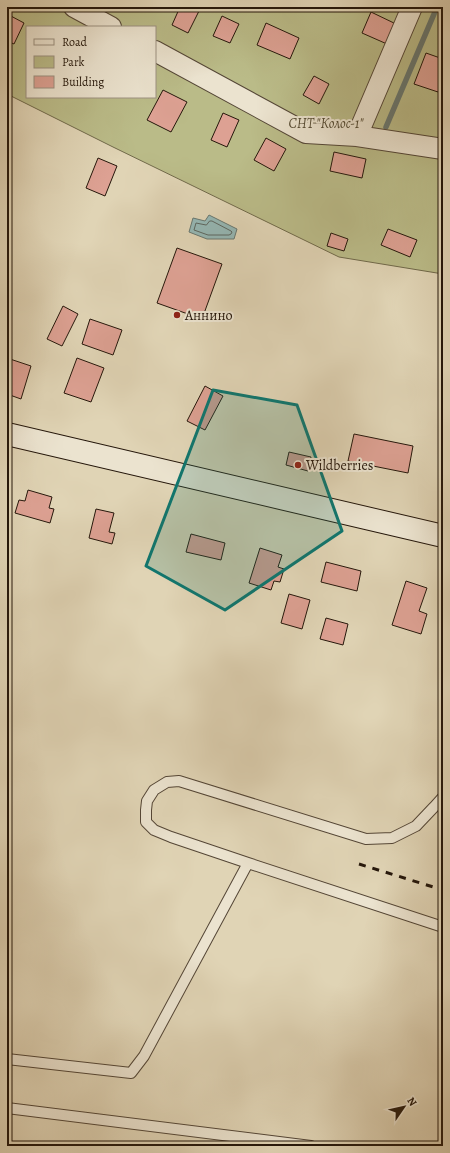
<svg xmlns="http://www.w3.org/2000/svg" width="450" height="1153" font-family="Alegreya,serif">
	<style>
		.green { fill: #babb88; stroke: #70694a; fill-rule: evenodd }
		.water { fill: #95b7b4; stroke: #687770 }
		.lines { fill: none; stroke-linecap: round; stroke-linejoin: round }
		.shore { stroke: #5d6760; stroke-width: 1 }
		.stream { stroke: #687770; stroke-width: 5.5 }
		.building { fill: #dda193; stroke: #25170b }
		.service-casing { stroke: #544636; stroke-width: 12 }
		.minor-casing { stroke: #544636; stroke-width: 22 }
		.secondary-casing { stroke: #25170b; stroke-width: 24 }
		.service { stroke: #ebe3cf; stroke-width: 10 }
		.minor { stroke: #ebe3cf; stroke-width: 20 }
		.secondary { stroke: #ebe3cf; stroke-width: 22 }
		.rail { stroke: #25170b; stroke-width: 3; stroke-dasharray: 7 7; stroke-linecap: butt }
		.marked { fill: #0f766e; fill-opacity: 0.2; stroke: #0f766e; stroke-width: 3; stroke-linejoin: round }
		.poi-dot { fill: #8f2418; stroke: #ebe3cf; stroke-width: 1.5 }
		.labels { text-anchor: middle; stroke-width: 4; stroke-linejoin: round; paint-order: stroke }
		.park-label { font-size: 14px; font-style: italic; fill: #524830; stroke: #ebe3cf }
		.poi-label { font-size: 14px; fill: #25170b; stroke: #ebe3cf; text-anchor: start }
	</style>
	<rect width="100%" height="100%" fill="#e0d4b5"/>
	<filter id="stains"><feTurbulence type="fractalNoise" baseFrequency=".005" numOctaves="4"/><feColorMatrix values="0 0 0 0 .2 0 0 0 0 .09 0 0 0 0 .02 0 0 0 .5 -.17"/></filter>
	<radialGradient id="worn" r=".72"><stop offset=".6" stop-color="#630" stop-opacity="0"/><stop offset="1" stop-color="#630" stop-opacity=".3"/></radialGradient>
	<path class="green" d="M7 7H443V274L339 257 113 147 7 94ZM27 27H155V97H27Z"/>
	<path class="water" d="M209 215 237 229 234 239H207L189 232 193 218 205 221Z"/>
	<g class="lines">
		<path class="shore" d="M210 221H212L231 231 232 232 231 234 229 235H208L194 230 196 223 206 225Z"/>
		<path class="stream" d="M386 127 437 7"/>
	</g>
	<path class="building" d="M180 7H201L188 33 172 25Z
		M371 12 396 24 387 44 362 33Z
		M9 15 24 23 14 44 7 41V20Z
		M222 16 239 24 230 43 213 36Z
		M266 23 299 38 290 59 257 45Z
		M426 53 443 59V79L438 92 414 84Z
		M314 76 329 84 319 104 303 95Z
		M163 90 187 102 171 132 147 120Z
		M223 113 239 120 227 147 211 140Z
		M266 138 286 149 274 171 254 160Z
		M334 152 366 159 362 178 330 171Z
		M98 158 117 166 105 196 86 188Z
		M388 229 417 240 410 257 381 245Z
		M331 233 348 239 344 251 327 246Z
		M177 248 222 264 202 319 157 303Z
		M63 306 78 314 62 346 47 339Z
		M90 319 122 330 113 355 82 344Z
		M7 358 31 366 21 399 7 394Z
		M77 358 104 368 91 402 64 393Z
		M205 386 223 396 205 430 187 421Z
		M354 434 413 446 408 473 348 461Z
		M289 452 311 457 308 471 286 465Z
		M28 490 52 497 49 508 54 509 50 523 15 513 19 500 25 501Z
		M96 509 114 513 109 532 115 533 112 544 89 538Z
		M191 534 225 543 221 560 186 552Z
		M260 548 282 555 278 567 284 569 280 582 274 581 271 590 249 583Z
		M326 562 361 571 357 591 321 582Z
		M406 581 427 588 419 611 427 614 421 634 392 625Z
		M289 594 310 600 302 629 281 623Z
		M326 618 348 624 343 645 320 639Z"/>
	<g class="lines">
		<defs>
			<path id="service" d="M443 797 434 807 416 826 392 838 366 839 179 781 167 782 154 790 147 801 146 810V822L154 830 171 837 248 863 443 927
				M7 1059 131 1073 144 1056 248 863
				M7 1108 311 1146"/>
			<path id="minor" d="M74 7 111 27
				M155 51 306 133 357 136 443 149
				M357 136 412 7"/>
			<path id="secondary" d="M7 434 443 536"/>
		</defs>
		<use href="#service" class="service-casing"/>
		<use href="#minor" class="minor-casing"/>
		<use href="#secondary" class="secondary-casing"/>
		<use href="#service" class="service"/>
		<use href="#minor" class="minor"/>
		<use href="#secondary" class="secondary"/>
		<path class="rail" d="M359 864 443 890"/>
	</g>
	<path class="marked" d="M213 390 297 405 342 531 225 610 146 566Z"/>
	<g class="poi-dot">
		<circle cx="177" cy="315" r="4"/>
		<circle cx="298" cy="465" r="4"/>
	</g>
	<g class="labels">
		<g class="park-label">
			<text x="326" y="128">СНТ "Колос-1"</text>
		</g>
		<g class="poi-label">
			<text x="185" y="320">Аннино</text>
			<text x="306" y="470">Wildberries</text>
		</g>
	</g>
	<rect width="450" height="1153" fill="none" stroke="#e0d4b5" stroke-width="24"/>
	<rect x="8" y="8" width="434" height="1137" fill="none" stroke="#25170b" stroke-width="2"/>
	<rect x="12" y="12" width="426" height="1129" fill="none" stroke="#25170b"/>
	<rect x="26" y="26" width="130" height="72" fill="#ebe3cf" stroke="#9c9181"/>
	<rect x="34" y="39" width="20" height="6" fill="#ebe3cf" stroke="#9c9181"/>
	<text x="62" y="46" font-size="12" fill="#25170b">Road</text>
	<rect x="34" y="56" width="20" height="12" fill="#babb88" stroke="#9c9181"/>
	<text x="62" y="66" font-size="12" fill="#25170b">Park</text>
	<rect x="34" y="76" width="20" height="12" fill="#dda193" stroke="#9c9181"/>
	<text x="62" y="86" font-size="12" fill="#25170b">Building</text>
	<g transform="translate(404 1107) rotate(56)" stroke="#ebe3cf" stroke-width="3" paint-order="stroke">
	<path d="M0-3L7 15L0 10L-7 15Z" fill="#25170b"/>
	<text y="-6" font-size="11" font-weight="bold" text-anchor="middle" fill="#25170b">N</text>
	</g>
	<rect width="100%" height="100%" filter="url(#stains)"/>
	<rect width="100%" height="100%" fill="url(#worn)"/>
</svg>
